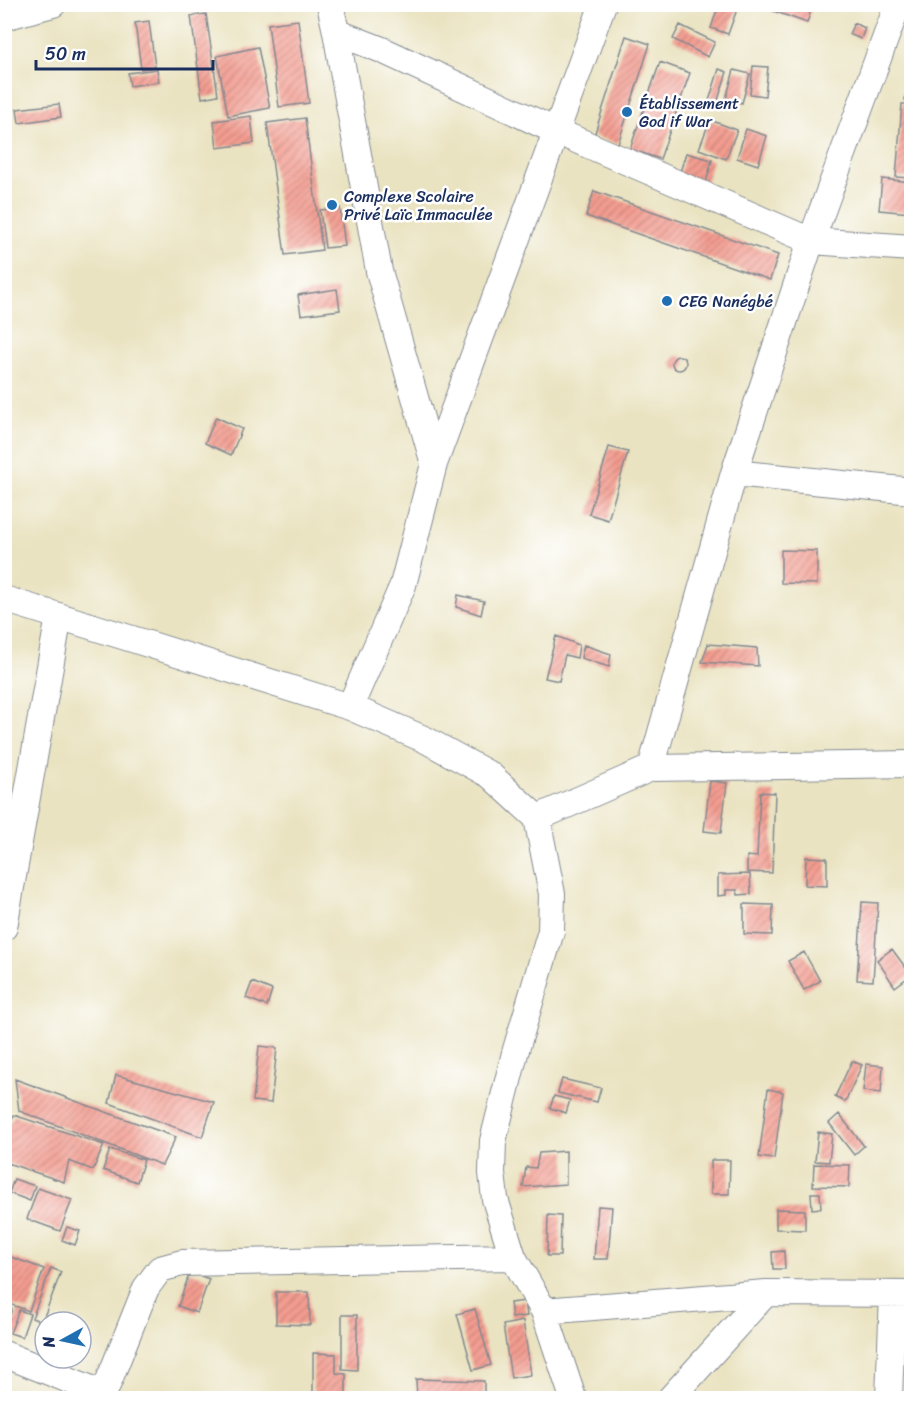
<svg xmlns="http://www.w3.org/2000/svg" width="916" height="1403" font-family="Sriracha,sans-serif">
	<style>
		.building { fill: url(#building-hatch) }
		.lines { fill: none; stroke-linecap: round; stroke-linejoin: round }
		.minor-casing { stroke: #828990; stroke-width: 28 }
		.minor { stroke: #fff; stroke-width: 26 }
		.poi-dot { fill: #1f6fb2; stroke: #fff; stroke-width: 2 }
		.labels { text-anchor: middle; stroke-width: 5; stroke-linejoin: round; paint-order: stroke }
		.poi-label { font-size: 16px; fill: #1b2f5e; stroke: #fff; text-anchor: start }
	</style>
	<defs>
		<pattern id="building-hatch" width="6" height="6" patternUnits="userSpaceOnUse" patternTransform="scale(1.5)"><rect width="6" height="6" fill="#f49d90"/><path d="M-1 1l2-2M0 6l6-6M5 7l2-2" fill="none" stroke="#c58079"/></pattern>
	</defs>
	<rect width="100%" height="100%" fill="#fff"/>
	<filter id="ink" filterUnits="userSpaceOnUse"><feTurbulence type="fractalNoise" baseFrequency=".0167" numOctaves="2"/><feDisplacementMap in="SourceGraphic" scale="12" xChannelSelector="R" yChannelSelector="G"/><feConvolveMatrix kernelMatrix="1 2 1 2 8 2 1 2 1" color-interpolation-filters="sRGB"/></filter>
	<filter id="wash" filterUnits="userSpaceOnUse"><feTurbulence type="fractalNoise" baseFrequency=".008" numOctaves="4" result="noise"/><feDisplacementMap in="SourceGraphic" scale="24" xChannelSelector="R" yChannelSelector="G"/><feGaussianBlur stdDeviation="1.35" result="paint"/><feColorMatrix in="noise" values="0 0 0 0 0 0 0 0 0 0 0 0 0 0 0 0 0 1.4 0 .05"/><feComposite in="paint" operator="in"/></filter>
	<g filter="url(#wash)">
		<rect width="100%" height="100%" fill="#eae3c1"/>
		<g id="blocks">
			<path class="building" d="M719 4H739L728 34 711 28Z
				M754 4H813L807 23Z
				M206 14 218 95 202 98 191 16Z
				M298 20 309 103 279 107 268 24Z
				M149 21 155 67 141 69 135 23Z
				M854 23 865 28 861 39 849 34Z
				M680 25 715 42 708 57 673 39Z
				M626 36 650 44 618 144 594 136Z
				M258 47 270 108 228 116 217 56Z
				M660 62 690 73 660 159 630 149Z
				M753 66 768 67 765 96 750 94Z
				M157 69 159 82 130 86 128 73Z
				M719 69 727 72 716 106 708 104Z
				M734 70 750 74 742 103 726 99Z
				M908 73 912 74V101L905 100Z
				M59 104 61 117 19 123 17 109Z
				M902 104H912V178L896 177Z
				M251 116 254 143 217 148 214 121Z
				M305 118 322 250 285 255 267 123Z
				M710 120 737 130 726 159 699 149Z
				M746 129 767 136 758 165 737 158Z
				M686 153 712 160 706 183 679 175Z
				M882 179 912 182 910 213 879 210Z
				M594 191 778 255 770 280 586 216Z
				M340 208 345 246 325 248 320 210Z
				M337 289 340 310 301 315 298 295Z
				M672 363a7 7 0 1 1 14 0a7 7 0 1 1-14 0Z
				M216 417 242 429 231 455 205 443Z
				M609 447 628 452 608 520 589 514Z
				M781 550 817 551V584L781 583Z
				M458 595 484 601 481 615 456 607Z
				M556 636 579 645 577 658 565 655 559 681 545 678Z
				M708 644 757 648 758 666 702 662Z
				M584 645 611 654 609 667 581 658Z
				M710 781 727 783 721 833 704 831Z
				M760 792 775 793 772 873 747 872V856L757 857Z
				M4 809 17 813 12 826 4 824Z
				M806 857 827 858V886L805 885Z
				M750 874 751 894 738 895 737 890H726V895L718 896V875Z
				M862 902 878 903 873 981 857 980Z
				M744 904 773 905 772 935 744 934Z
				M892 949 911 975 895 987 877 960Z
				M804 952 820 981 804 990 788 961Z
				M252 982 272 990 267 1006 246 998Z
				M259 1046 277 1048 271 1103 253 1101Z
				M852 1061 862 1065 845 1102 835 1097Z
				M866 1064 883 1066 881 1093 863 1091Z
				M116 1075 214 1102 202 1137 109 1103Z
				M15 1079 103 1111 176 1137 162 1165 19 1111Z
				M562 1079 601 1088 597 1102 558 1093Z
				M768 1089 783 1092 774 1159 759 1157Z
				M554 1096 570 1100 566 1113 550 1108Z
				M839 1114 864 1146 854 1155 829 1123Z
				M14 1115 104 1145 93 1170 69 1161 64 1182 4 1162V1132Z
				M818 1132 832 1134 829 1162 815 1161Z
				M110 1149 144 1160 137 1182 103 1170Z
				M566 1151V1184L523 1187 526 1167 536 1168 539 1153Z
				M711 1160H730L729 1194H711Z
				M814 1164 850 1165 849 1187 813 1186Z
				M14 1179 35 1186 30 1201 9 1193Z
				M38 1188 72 1200 60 1231 27 1219Z
				M811 1193H820L821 1208 812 1209Z
				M598 1206 612 1207 608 1259H594Z
				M776 1209 805 1210V1230L776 1229Z
				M548 1215 561 1216 560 1256H547Z
				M67 1227 80 1231 75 1245 62 1240Z
				M784 1251 785 1269H773L772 1252Z
				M11 1257 44 1269 29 1311 4 1302V1275Z
				M51 1268 61 1272 42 1322 32 1318Z
				M190 1272 209 1279 197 1313 178 1306Z
				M276 1292H309L310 1325 276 1324Z
				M525 1301 527 1316 512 1318 510 1303Z
				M4 1306 12 1309 5 1330H4Z
				M475 1309 491 1365 473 1370 457 1314Z
				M19 1310 30 1314 22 1337 10 1333Z
				M342 1315H357V1370L342 1369Z
				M523 1321 531 1375 511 1378 503 1325Z
				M313 1353 336 1354V1373L346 1374V1396H313Z
				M416 1379 484 1381V1398H417Z
				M4 1392 23 1396V1398H4Z"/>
		</g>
	</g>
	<g filter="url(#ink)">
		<use href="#blocks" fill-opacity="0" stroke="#828990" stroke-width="1.5"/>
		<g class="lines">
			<defs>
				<path id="minor" d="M330 4 336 32 382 50 558 132 811 241 912 248
					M4 17 53 4
					M336 32 379 271 434 464
					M734 473 912 491
					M4 599 350 707
					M651 768 734 473 811 241 898 4
					M537 818 651 768 912 764
					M4 927 59 616
					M544 1311 766 1293 912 1294
					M4 1354 104 1394
					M102 1398 146 1288 160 1269 182 1263 513 1257
					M573 1398 544 1311 513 1257 495 1199 492 1173 493 1141 515 1053 551 931 552 894 537 818 490 775 426 740 350 707 403 585 434 464 603 4
					M671 1398 766 1293
					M889 1398 893 1294"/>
			</defs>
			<use href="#minor" class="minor-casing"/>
			<use href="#minor" class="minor"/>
		</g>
	</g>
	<g class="poi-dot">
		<circle cx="627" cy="112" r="6"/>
		<circle cx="332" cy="205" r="6"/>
		<circle cx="667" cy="301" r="6"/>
	</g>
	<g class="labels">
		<g class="poi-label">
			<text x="639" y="109">Établissement<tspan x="639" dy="18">God if War</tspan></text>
			<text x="344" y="202">Complexe Scolaire<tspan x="344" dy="18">Privé Laïc Immaculée</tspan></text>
			<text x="679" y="307">CEG Nanégbé</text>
		</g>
	</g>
	<rect width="916" height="1403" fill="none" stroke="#fff" stroke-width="24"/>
	<g transform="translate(63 1340) rotate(262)"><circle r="28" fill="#ffffff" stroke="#a4acbf" stroke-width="1.5"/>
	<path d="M0-4.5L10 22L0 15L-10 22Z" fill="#1f6fb2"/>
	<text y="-9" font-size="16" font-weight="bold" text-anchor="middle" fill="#1b2f5e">N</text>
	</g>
	<path d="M36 60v9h177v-9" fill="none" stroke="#1b2f5e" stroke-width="3"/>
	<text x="45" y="60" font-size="18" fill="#1b2f5e" stroke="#ffffff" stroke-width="4.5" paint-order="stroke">50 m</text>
</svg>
